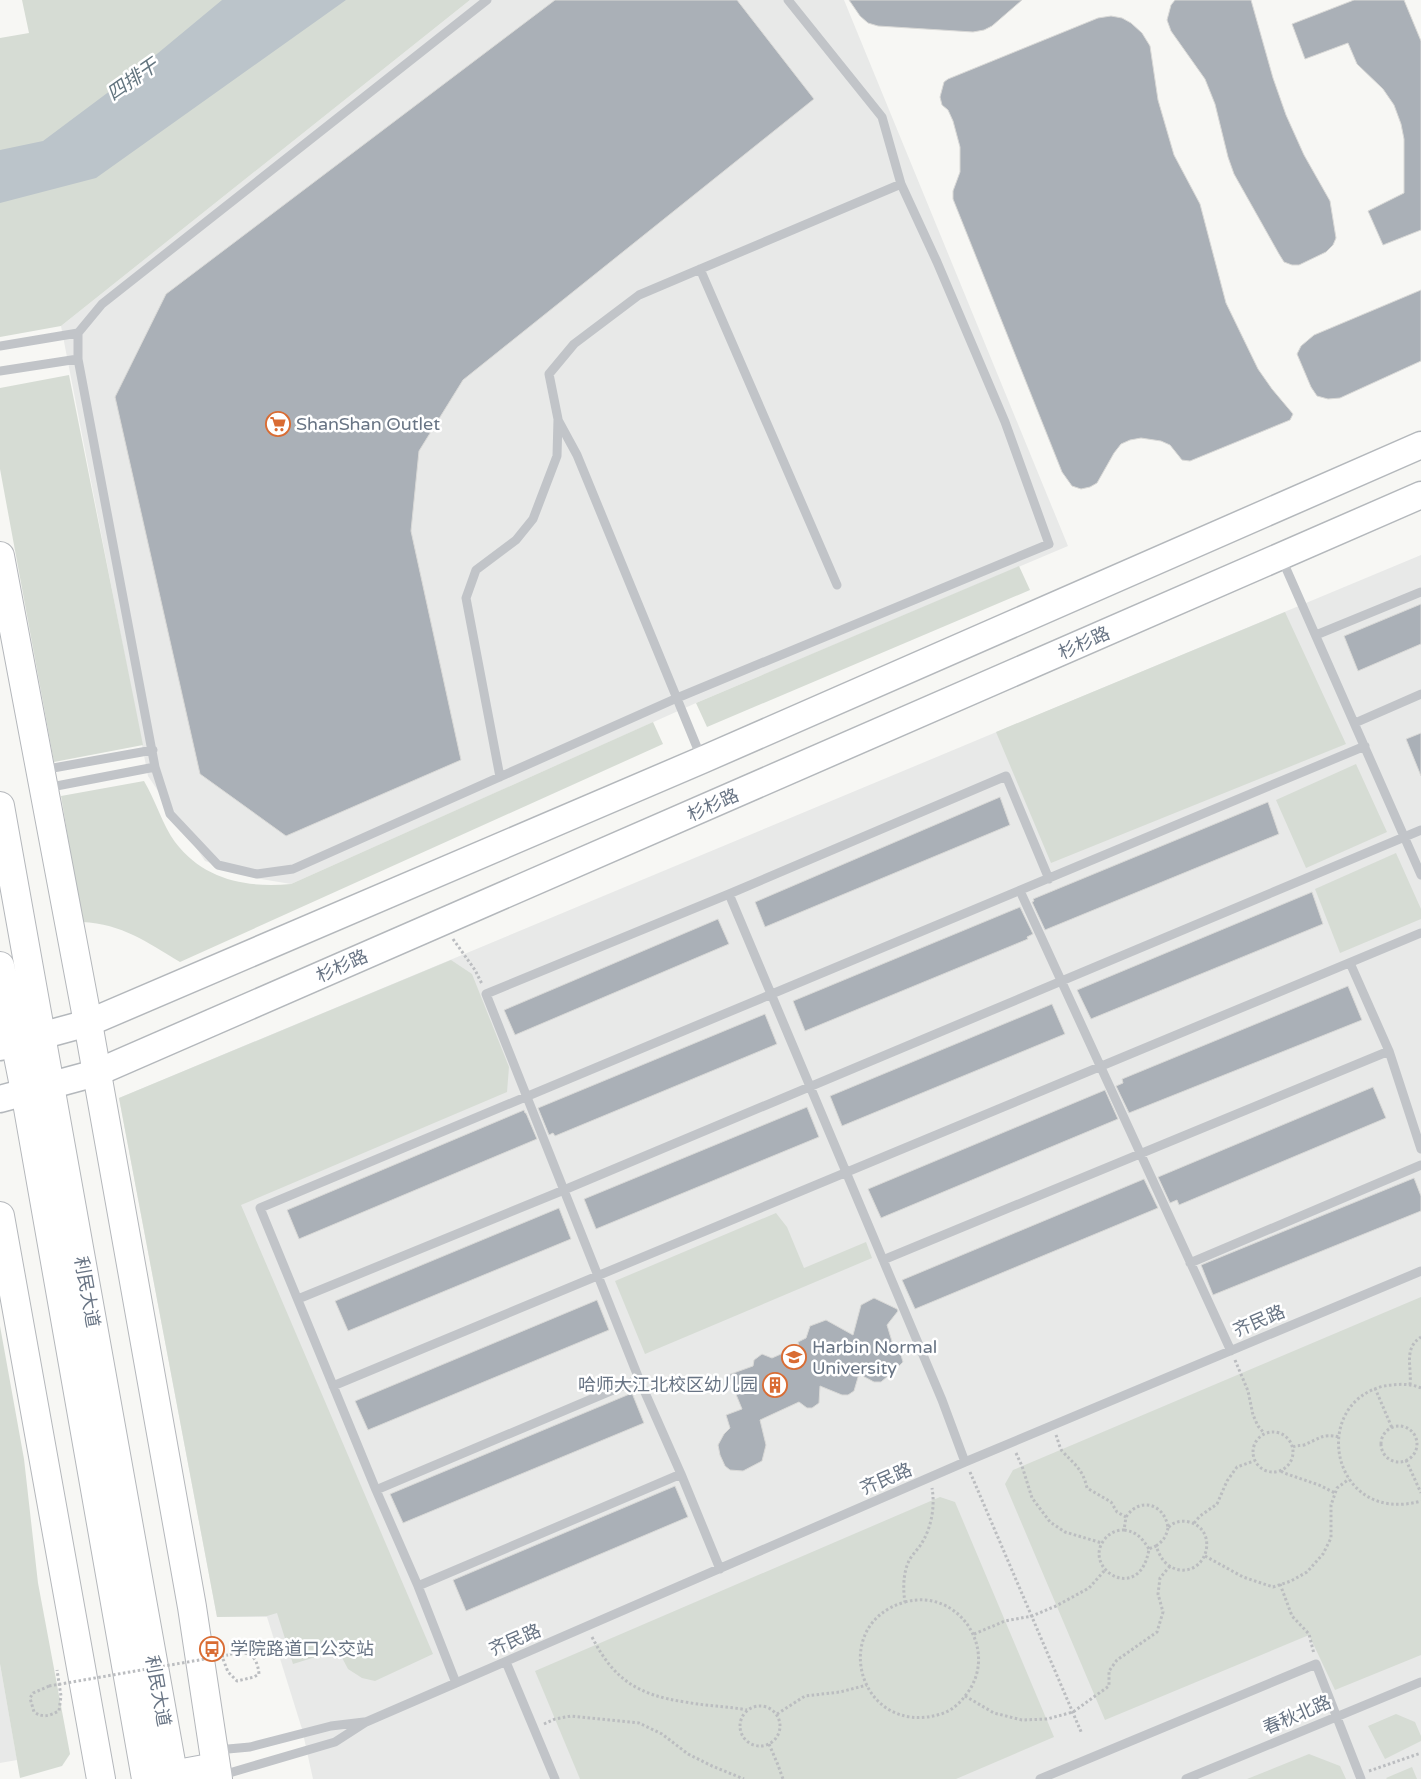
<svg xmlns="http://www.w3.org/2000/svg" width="1421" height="1779" font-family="'Varela Round','Noto Sans SC',sans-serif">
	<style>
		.built { fill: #e8e9e8 }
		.green { fill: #d6dcd4 }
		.water { fill: #bbc4ca }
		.building { fill: #aab0b7; stroke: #d9d9d7 }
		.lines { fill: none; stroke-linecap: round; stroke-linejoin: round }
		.secondary-casing { stroke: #b3b7bd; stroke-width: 26 }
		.primary-casing { stroke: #b4b8bc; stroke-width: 29 }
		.trunk-casing { stroke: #b4b7bb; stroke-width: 30 }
		.path { stroke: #bbbdc0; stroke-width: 3; stroke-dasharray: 2.5 2.5; stroke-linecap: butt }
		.service { stroke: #c1c4c8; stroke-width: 9 }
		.secondary { stroke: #fff; stroke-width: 24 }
		.primary { stroke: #fff; stroke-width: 26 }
		.trunk { stroke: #fff; stroke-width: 28 }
		.path-bridge { stroke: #bbbdc0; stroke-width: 3; stroke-dasharray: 2.5 2.5; stroke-linecap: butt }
		.labels { text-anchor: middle; stroke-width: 5; stroke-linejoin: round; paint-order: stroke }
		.poi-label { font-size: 18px; fill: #687484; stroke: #fff; text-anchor: start }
		.street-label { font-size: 18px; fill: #687484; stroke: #fff }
		.water-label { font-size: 19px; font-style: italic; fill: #63757f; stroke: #fff }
	</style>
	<rect width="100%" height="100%" fill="#f7f7f4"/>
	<path class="built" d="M470 0H844L1068 546 696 703 291 884 255 878 205 861 148 776 61 326Z
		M1421 555V1779H313L302 1729 267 1617H217L119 1098Z
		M0 1664 17 1760 0 1763Z"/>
	<path class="green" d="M22 0H470L61 326 0 337V38L29 33Z
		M69 375 143 745 54 762 0 469V388Z
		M1019 566 1030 590 707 727 696 703Z
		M1285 612 1346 744 1051 863 996 732Z
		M653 722 663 744 180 962C146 942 123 924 82 922L61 796 144 781C155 799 163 826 175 842 204 880 246 888 291 884Z
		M1356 764 1387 832 1306 868 1276 800Z
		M1396 853 1421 909V919L1340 953 1315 889Z
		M451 960 472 974 509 1067 507 1092 241 1205 433 1654 375 1681 362 1678 348 1669 338 1650 293 1664 277 1613 267 1616 217 1617 119 1098Z
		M776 1213 787 1227 804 1268 866 1242 872 1258 645 1354 615 1281Z
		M1421 1297V1655L1335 1690 1309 1635 1105 1720 1005 1484 1013 1470Z
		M0 1326 24 1459 38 1583 70 1754 62 1766 20 1778 0 1664Z
		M940 1497 955 1502 1054 1737 956 1779H580L535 1671Z
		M1396 1714 1415 1722 1421 1736V1741L1385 1759 1368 1726Z
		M1309 1754 1340 1766 1346 1779H1247Z
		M1412 1767 1417 1779H1387L1386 1778Z"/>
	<path class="water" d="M222 0H346L96 178 0 203V150L43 141 134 73Z"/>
	<path class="building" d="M555 0H737L814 99 463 380 419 451 411 531 461 760 286 836 200 774 115 397 166 294Z
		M849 0H1022L992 26 984 30 973 32 878 26 868 23 860 16Z
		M1175 0H1251L1273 78 1286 115 1304 155 1330 201 1336 238 1333 245 1326 252 1299 265H1292L1284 262 1279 254 1234 174 1228 157 1215 104 1205 79 1171 31 1167 20 1171 5Z
		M1354 0H1404L1421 41V230L1383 245 1368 211 1404 193V139L1401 124 1394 105 1383 89 1357 64 1348 43 1305 59 1292 24Z
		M1111 16 1122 18 1131 23 1142 33 1150 46 1158 100 1174 155 1200 204 1226 303 1258 369 1272 389 1293 414 1290 420 1190 461 1182 460 1170 445 1161 441 1141 438 1130 440 1121 444 1114 453 1097 483 1090 487 1081 489 1072 486 1062 472 953 199V191L960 172V147L953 121 948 110 942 105 940 97 944 82 948 79 1098 18Z
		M1421 290V361L1340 398 1328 399 1317 396 1311 387 1297 354 1301 346 1314 335Z
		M1421 604V644L1358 671 1344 636Z
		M1421 733V776L1406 739Z
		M1000 797 1010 825 765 927 755 902Z
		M1268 802 1279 834 1045 930 1032 902 1034 901 1033 899Z
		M1312 892 1323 924 1091 1019 1077 990Z
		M1020 907 1033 934 1027 937 1028 939 805 1031 793 1001Z
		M718 919 729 944 515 1035 504 1010Z
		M1348 986 1362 1020 1129 1113 1116 1086 1123 1083 1122 1079Z
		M1052 1004 1065 1034 842 1126 830 1096Z
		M765 1014 777 1044 555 1136 553 1133 549 1135 538 1108Z
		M1373 1087 1386 1118 1179 1205 1177 1200 1170 1203 1158 1177Z
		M1105 1090 1118 1119 881 1218 868 1189Z
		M807 1107 819 1137 596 1229 584 1199Z
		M524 1110 525 1113H526L537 1139 299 1239 287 1210Z
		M1414 1178 1421 1196V1211L1213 1295 1201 1265Z
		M1144 1179 1158 1208 915 1309 902 1280Z
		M559 1208 571 1239 348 1331 335 1301Z
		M874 1298 897 1309 898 1311 887 1325 894 1348 901 1355 903 1362 898 1367H890L888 1376 881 1382H874L859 1374 854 1391 848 1395H842L820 1386 819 1403 812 1408H807L799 1402 760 1420 766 1445 762 1461 743 1471 730 1470 725 1466 720 1455 718 1445 724 1434 730 1428 726 1415 742 1409 728 1375 753 1366 754 1360 762 1354 772 1358 799 1346 798 1342 806 1338 810 1326 826 1320 853 1335 861 1305Z
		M597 1300 609 1330 368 1430 355 1401Z
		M632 1393 644 1423 403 1523 390 1494Z
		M675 1486 688 1517 466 1611 453 1580Z"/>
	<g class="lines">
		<defs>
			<path id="secondary" d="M155 1776 215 1765"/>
			<path id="primary" d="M0 1047 88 1023 702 760 1421 445
				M0 1099 96 1073 1421 495"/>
			<path id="trunk" d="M0 556 88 1023 192 1607 218 1779
				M0 806 174 1779
				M0 966 25 1091 146 1779
				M0 1216 101 1779"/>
		</defs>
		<use href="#secondary" class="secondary-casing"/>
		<use href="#primary" class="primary-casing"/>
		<use href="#trunk" class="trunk-casing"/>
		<path class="path" d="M453 939 475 970 482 984
			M1235 1360 1248 1391 1253 1415 1258 1426 1264 1433
			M1410 1385C1412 1366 1403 1349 1421 1337
			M1375 1388 1392 1428
			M1421 1388C1410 1383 1396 1384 1384 1386 1308 1404 1332 1526 1421 1501
			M1381 1444a18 18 0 1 1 36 0a18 18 0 1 1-36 0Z
			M1253 1452a20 20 0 1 1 40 0a20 20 0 1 1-40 0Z
			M1056 1435C1058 1440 1059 1446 1062 1451 1074 1464 1083 1469 1087 1488L1111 1502 1117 1512 1126 1517 1124 1530C1116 1530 1109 1533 1104 1540 1082 1569 1140 1605 1149 1549L1156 1546C1158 1551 1160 1556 1163 1560 1167 1565 1173 1569 1180 1570 1209 1573 1218 1529 1189 1522 1181 1520 1173 1522 1168 1528 1165 1504 1140 1496 1126 1517
			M1293 1447C1297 1445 1300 1446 1304 1445 1319 1439 1322 1433 1339 1437
			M1016 1453 1022 1466 1032 1498 1050 1522 1065 1532 1102 1543
			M1406 1460 1421 1493
			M1281 1471 1284 1473 1319 1485 1335 1493
			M970 1472 1082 1734
			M1194 1523 1200 1516 1217 1504 1227 1481 1237 1467 1254 1461
			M1124 1530C1137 1532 1142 1538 1149 1549
			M1156 1546C1163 1541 1166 1537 1168 1528
			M1205 1556 1243 1577 1273 1587 1291 1581 1307 1572 1323 1554 1331 1538V1505L1337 1488 1349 1479
			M1280 1584 1292 1616 1309 1634 1314 1654
			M905 1602C960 1587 1001 1653 965 1696 959 1704 951 1711 941 1714 859 1739 827 1624 905 1602 903 1590 903 1575 908 1563 911 1555 919 1549 923 1541 932 1525 935 1505 932 1488
			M974 1634 1005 1621 1032 1616 1056 1606 1089 1588 1105 1570
			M592 1637C614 1680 638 1695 685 1702 706 1706 726 1706 747 1710
			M223 1659 228 1672 237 1681 254 1677 259 1674C257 1654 247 1649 228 1655
			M49 1686 33 1693 30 1698 34 1712C43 1718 49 1716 59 1711L61 1696 57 1670
			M965 1696 994 1713 1022 1720 1047 1719 1073 1712 1109 1686V1671L1117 1660 1157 1632 1163 1612 1158 1594 1160 1578 1170 1566
			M740 1726a20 20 0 1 1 40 0a20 20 0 1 1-40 0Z
			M777 1714 805 1696 840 1692 867 1685
			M544 1724 555 1719 571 1716 639 1723 662 1734 688 1754 712 1766 744 1779
			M769 1744 778 1765 783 1779
			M1369 1771 1421 1753"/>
		<path class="service" d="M487 0 102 304 78 333V359L155 767 170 814 218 865 257 874 293 869 677 698 1049 544 1005 422 937 262 901 184 882 117 788 0
			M700 269 837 585
			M0 346 78 333
			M0 371 78 359
			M558 420 577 455 701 757
			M1281 557 1421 875
			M1316 635 1421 592
			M1355 723 1421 694
			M42 770 153 750
			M500 777 466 598 476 570 516 540 533 519 557 456 558 419 549 374 574 344 639 295 901 184
			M46 788 155 767
			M1020 891 1231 1351
			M729 894 942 1400 965 1462
			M1350 963 1389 1051 1421 1149
			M883 1260 1389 1051
			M1190 1263 1421 1165
			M298 1299 564 1190 1421 830
			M333 1386 1421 933
			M376 1490 639 1379
			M720 1569 681 1474 639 1379 486 994 729 894 1006 776 1049 879
			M418 1586 681 1474
			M506 1662 555 1779
			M456 1683 418 1586 376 1490 260 1208 1365 746
			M217 1750 250 1747 331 1726 364 1722
			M219 1776 335 1742 366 1722 456 1683 965 1462 1421 1271
			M1040 1779 1316 1664 1361 1779
			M1186 1779 1421 1682"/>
		<use href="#secondary" class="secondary"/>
		<use href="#primary" class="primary"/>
		<use href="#trunk" class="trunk"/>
		<path class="path-bridge" d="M49 1686 228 1655"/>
	</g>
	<defs>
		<symbol id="supermarket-ring" viewBox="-11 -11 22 22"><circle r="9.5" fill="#fff" stroke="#d96c33" stroke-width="1.5"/><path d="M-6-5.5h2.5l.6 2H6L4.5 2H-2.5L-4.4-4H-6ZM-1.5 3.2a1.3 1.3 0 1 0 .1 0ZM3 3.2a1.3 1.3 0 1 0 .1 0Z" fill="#d96c33"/></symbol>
		<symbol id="university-ring" viewBox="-11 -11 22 22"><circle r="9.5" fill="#fff" stroke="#d96c33" stroke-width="1.5"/><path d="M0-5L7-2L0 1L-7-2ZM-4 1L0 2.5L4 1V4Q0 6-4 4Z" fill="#d96c33"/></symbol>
		<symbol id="building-ring" viewBox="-11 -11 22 22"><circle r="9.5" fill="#fff" stroke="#d96c33" stroke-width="1.5"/><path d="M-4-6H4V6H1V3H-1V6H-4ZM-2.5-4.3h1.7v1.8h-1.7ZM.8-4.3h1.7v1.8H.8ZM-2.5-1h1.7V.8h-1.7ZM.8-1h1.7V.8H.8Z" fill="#d96c33"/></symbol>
		<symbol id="bus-ring" viewBox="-11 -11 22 22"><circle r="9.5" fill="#fff" stroke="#d96c33" stroke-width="1.5"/><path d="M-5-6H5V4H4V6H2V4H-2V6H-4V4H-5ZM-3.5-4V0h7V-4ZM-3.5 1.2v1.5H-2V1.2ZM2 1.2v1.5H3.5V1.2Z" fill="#d96c33"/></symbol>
	</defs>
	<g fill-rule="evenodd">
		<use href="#supermarket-ring" x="264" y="410" width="28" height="28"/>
		<use href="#university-ring" x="780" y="1343" width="28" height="28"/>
		<use href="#building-ring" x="761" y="1371" width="28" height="28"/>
		<use href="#bus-ring" x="198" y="1635" width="28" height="28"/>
	</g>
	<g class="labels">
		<g class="poi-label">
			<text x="296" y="430">ShanShan Outlet</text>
			<text x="812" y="1353">Harbin Normal<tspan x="812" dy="21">University</tspan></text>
			<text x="758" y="1391" text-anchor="end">哈师大江北校区幼儿园</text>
			<text x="230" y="1655">学院路道口公交站</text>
		</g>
		<g class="street-label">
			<text transform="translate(1084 643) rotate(-24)" y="6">杉杉路</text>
			<text transform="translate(713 805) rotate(-24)" y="6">杉杉路</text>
			<text transform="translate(342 966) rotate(-24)" y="6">杉杉路</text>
			<text transform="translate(87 1292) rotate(80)" y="6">利民大道</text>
			<text transform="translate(1259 1321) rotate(-23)" y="6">齐民路</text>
			<text transform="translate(886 1479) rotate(-23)" y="6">齐民路</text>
			<text transform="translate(515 1640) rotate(-23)" y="6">齐民路</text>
			<text transform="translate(158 1691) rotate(80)" y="6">利民大道</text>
			<text transform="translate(1297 1715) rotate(-23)" y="6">春秋北路</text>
		</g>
		<g class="water-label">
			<text transform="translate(132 79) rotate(-35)" y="7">四排干</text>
		</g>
	</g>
</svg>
